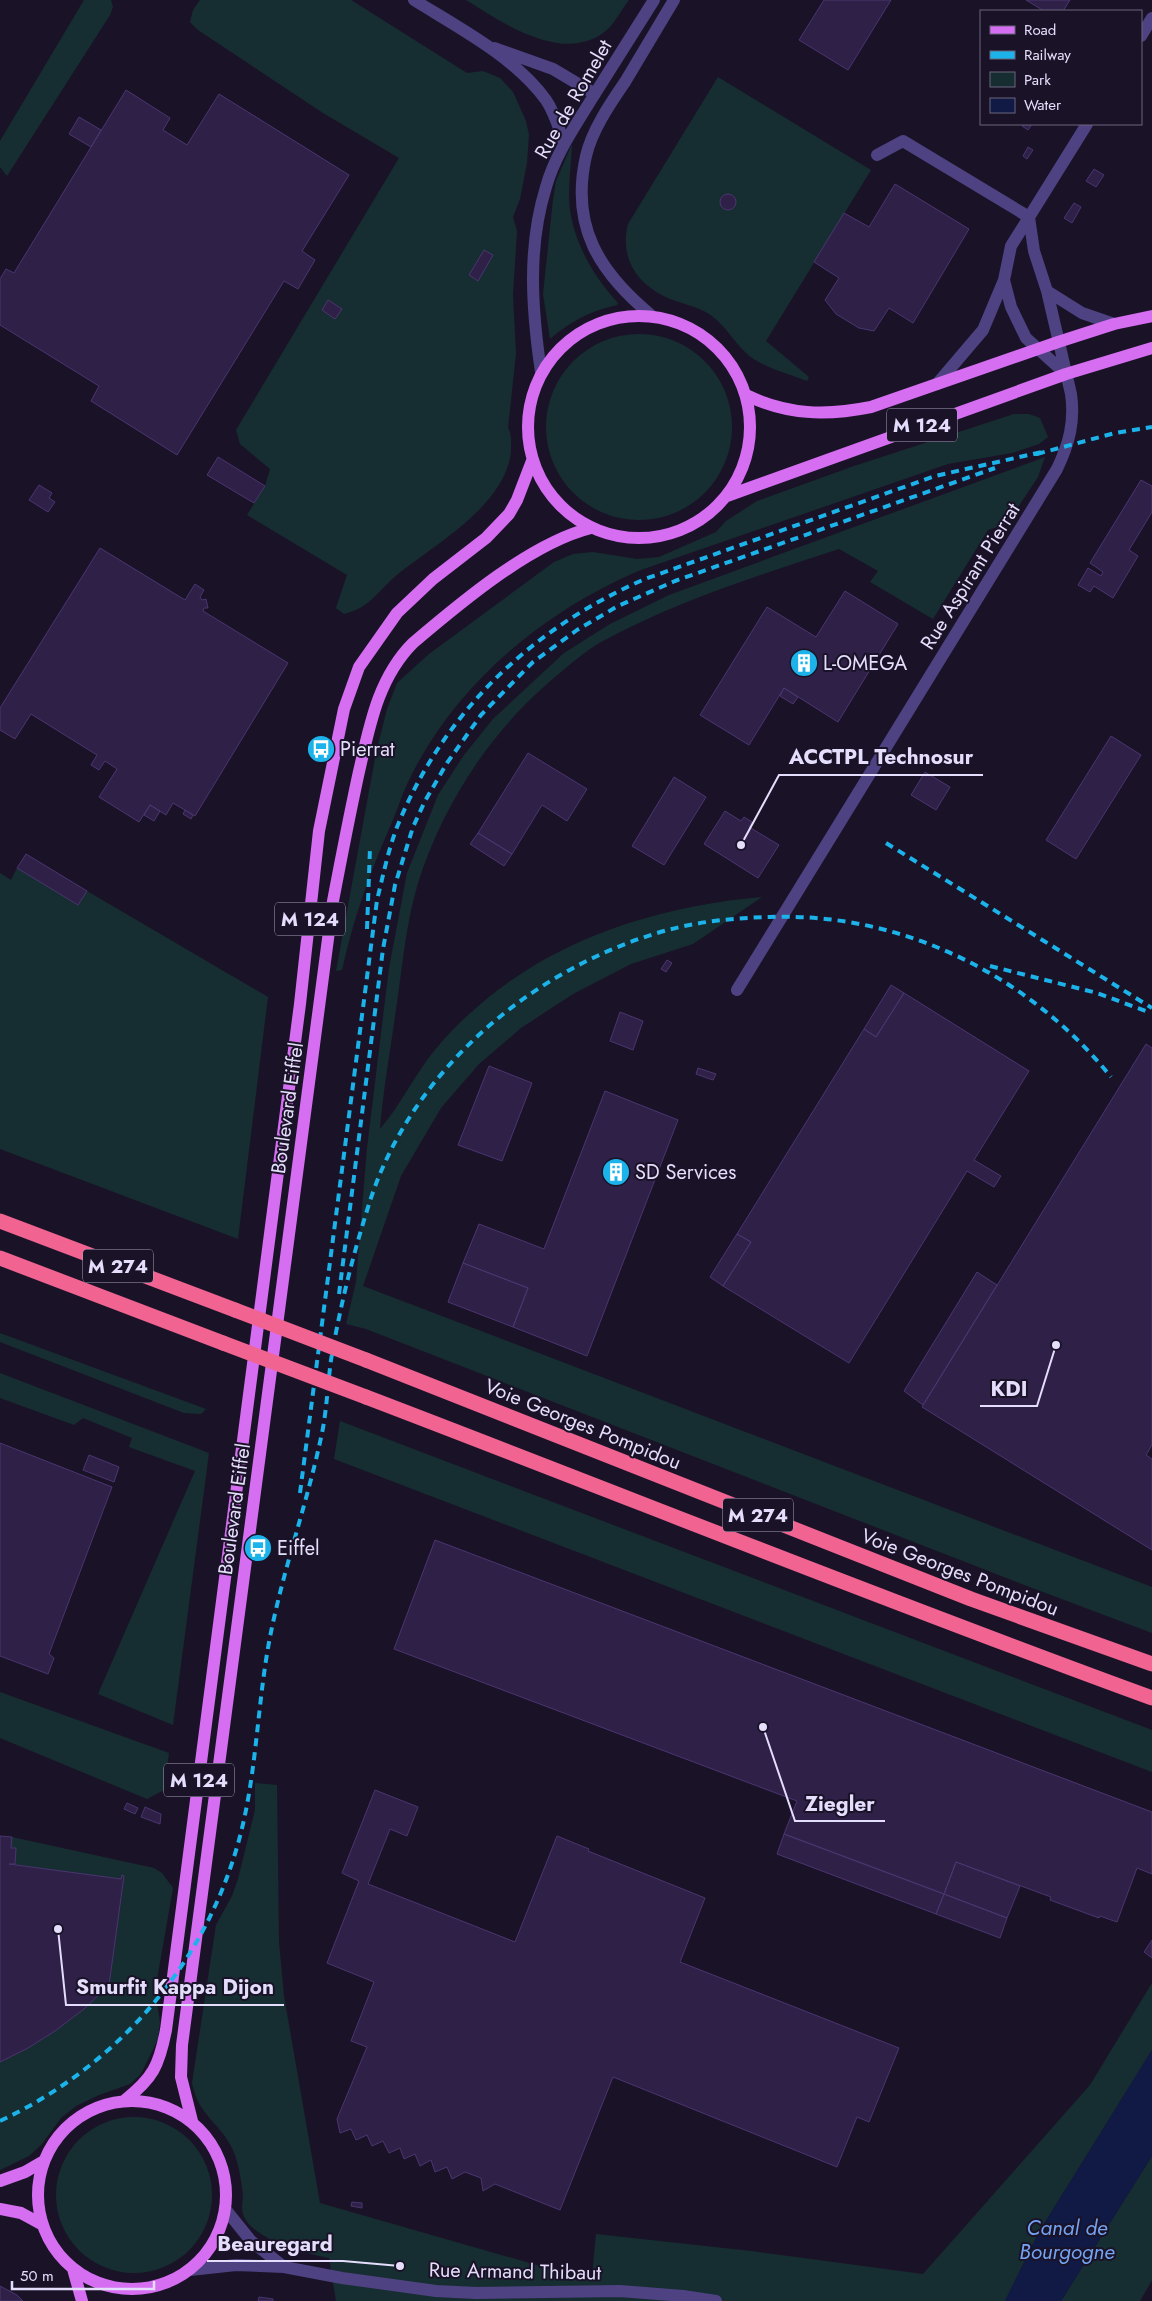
<svg xmlns="http://www.w3.org/2000/svg" width="1152" height="2301" font-family="Jost,sans-serif">
	<style>
		.green { fill: #162e31 }
		.water { fill: #101a44 }
		.building { fill: #2f2047; stroke: #4b3571 }
		.lines { fill: none; stroke-linecap: round; stroke-linejoin: round }
		.minor { stroke: #4f4282; stroke-width: 12 }
		.major { stroke: #d66ef2; stroke-width: 12 }
		.highway { stroke: #f16390; stroke-width: 15 }
		.rail { stroke: #1bb3ea; stroke-width: 4; stroke-dasharray: 8 6; stroke-linecap: butt }
		.highway-bridge { stroke: #f16390; stroke-width: 15 }
		.labels { text-anchor: middle; stroke-width: 4; stroke-linejoin: round; paint-order: stroke }
		.shield { fill: #1a1328; stroke: #a8a0bc; stroke-width: 1 }
		.shield-label { font-size: 19px; font-weight: bold; fill: #e5ddfc }
		.street-label { font-size: 20px; fill: #e5ddfc; stroke: #1a1328 }
		.poi-label { font-size: 20px; fill: #e5ddfc; stroke: #1a1328; text-anchor: start }
		.water-label { font-size: 21px; font-style: italic; fill: #74a3f2; stroke: #1a1328 }
		.leader { fill: none; stroke: #e5ddfc; stroke-width: 2 }
		.callout-dot { fill: #e5ddfc; stroke: #1a1328; stroke-width: 2 }
		.callout-label { font-size: 21px; text-anchor: middle; font-weight: bold; fill: #e5ddfc; stroke: #1a1328; stroke-width: 4; stroke-linejoin: round; paint-order: stroke }
	</style>
	<rect width="100%" height="100%" fill="#1a1328"/>
	<path class="green" d="M84 0H111L113 7 110 15 7 176 0 167V141Z
		M200 0H351L467 73 483 71 500 78 513 92 526 121 529 135 527 163 520 199 513 217 517 231 513 295 516 353 508 428C512 435 511 442 511 450 508 503 436 544 398 574 377 591 372 607 344 614L336 608 347 575 247 515 265 486 270 469 240 444 236 430 399 158 323 113 198 30 190 22 193 10Z
		M466 0H629C621 10 613 27 603 33 560 63 503 23 466 0Z
		M718 77 871 170 766 341 809 377 807 381C787 373 760 367 745 352 733 340 725 326 712 316 700 307 686 305 673 300 639 287 619 260 628 224Z
		M572 144C571 162 569 181 569 199 571 238 592 275 618 303L617 305C590 311 571 321 550 339L543 294 553 200 556 181Z
		M546 427a93 93 0 1 1 186 0a93 93 0 1 1-186 0Z
		M1014 414H1029L1040 418 1048 437 1039 444 1012 453 948 464 638 571C543 612 456 684 410 778 402 794 397 811 390 827 369 874 353 920 342 970L336 971 376 753 387 709 397 683 429 654 554 562 573 554 593 552 637 559 659 557 716 532 726 521 757 501 854 466Z
		M1045 457 1038 477 1007 524 988 530 933 619 870 582 878 571 839 549C760 575 677 601 603 641 583 652 566 668 548 683 488 735 442 807 418 883 405 926 402 972 395 1016 390 1053 383 1091 380 1129 400 1106 414 1076 434 1051 516 952 637 908 762 897L693 944 631 964 573 994 521 1028 479 1064 441 1108 401 1176 363 1286 1152 1587V1633L1027 1586 366 1329 346 1324 356 1282 367 1148 389 968 407 873 438 795 464 755 493 719 564 653 610 624 669 595Z
		M17 868 78 905 87 891 268 997 238 1239 0 1149V873L11 880Z
		M0 1333 206 1409 201 1414 184 1413 0 1342Z
		M0 1373 209 1453 173 1725 98 1694 195 1471 129 1447 132 1438 83 1418 74 1425 0 1398Z
		M340 1421 1152 1730V1772L334 1459Z
		M0 1692 169 1753 164 1790 147 1799 0 1738Z
		M255 1783 277 1785 279 1942 284 1996 320 2203 575 2276H592L596 2234 751 2251 923 2274 1090 2085 1152 1983V2050L1039 2232 1005 2301H336L329 2258C306 2254 251 2239 243 2214 241 2208 243 2201 243 2195 241 2179 239 2165 233 2150 220 2122 199 2117 192 2083L216 1925 232 1896 238 1879 255 1810Z
		M12 1837 154 1868 162 1873 173 1888 155 1991 160 2022 158 2039 141 2074 130 2084 99 2095 76 2106 61 2118 42 2144 29 2156 0 2170V2062L28 2048 55 2031 84 2009 109 1985 124 1876H122L121 1879 9 1864 15 1863 16 1849 11 1848Z
		M56 2195a78 78 0 1 1 156 0a78 78 0 1 1-156 0Z
		M1152 2156V2280L1140 2301H1061Z"/>
	<path class="water" d="M1152 2050V2156L1061 2301H1005L1039 2232Z"/>
	<path class="building" d="M824 0H891L848 70 799 40Z
		M1026 0H1070L1063 11H1044Z
		M126 90 170 118 163 130 187 145 219 94 349 175 302 251 315 260 298 289 284 281 177 455 91 401 99 386 0 325V279L6 269 14 273Z
		M79 117 101 130 91 147 69 134Z
		M1024 124H1032L1028 130 1022 126Z
		M1028 147 1033 150 1027 159 1023 156Z
		M1094 169 1104 175 1096 187 1086 181Z
		M895 184 969 229 913 323 889 308 874 331 859 328 836 314 825 300 839 278 814 262 844 213 869 227Z
		M720 202a8 8 0 1 1 16 0a8 8 0 1 1-16 0Z
		M1074 203 1081 207 1072 223 1064 218Z
		M484 250 493 255 478 281 469 275Z
		M328 300 342 309 335 319 322 310Z
		M218 457 265 486 254 503 207 475Z
		M1141 480 1152 486V512L1129 550 1138 556 1113 598 1094 586 1090 592 1078 585 1088 568 1101 576 1103 572 1090 563Z
		M39 485 52 493 49 498 55 502 48 512 29 500Z
		M100 548 185 600 195 584 204 590 200 597 202 600 206 599 208 608H204L203 611 288 663 195 816 173 803 166 815 150 805 139 822 99 797 117 769 105 761 99 770 91 765 97 755 31 714 15 739 0 730V708Z
		M845 591 898 624 838 722 784 688 749 745 700 715 767 607 816 637Z
		M784 688 798 697 793 704 780 696Z
		M1111 736 1141 755 1076 859 1046 840Z
		M528 753 587 789 567 821 542 805 512 854 478 833Z
		M925 772 950 787 936 810 911 795Z
		M674 777 706 797 664 865 632 846Z
		M150 805 160 811 154 821 144 815Z
		M185 810 193 815 191 819 183 814Z
		M725 811 741 821 744 817 752 822 749 827 779 845 758 878 704 844Z
		M478 833 512 854 504 866 470 844Z
		M26 854 87 891 78 905 17 868Z
		M667 960 672 963 666 972 661 969Z
		M891 985 904 993 876 1037 864 1029Z
		M904 993 1029 1071 974 1160 1001 1176 994 1187 967 1171 849 1363 723 1286 751 1242 737 1234 864 1029 876 1037Z
		M620 1012 643 1021 633 1050 610 1041Z
		M1146 1044 1152 1048V1445L1146 1455 1152 1459V1550L922 1407Z
		M489 1066 532 1083 502 1161 458 1145Z
		M698 1068 716 1074 713 1080 696 1074Z
		M605 1091 678 1120 587 1356 513 1327 528 1288 463 1263 479 1224 544 1249Z
		M737 1234 751 1242 723 1286 710 1277Z
		M463 1263 528 1288 513 1327 448 1302Z
		M977 1272 997 1285 923 1405 904 1391Z
		M0 1443 112 1487 49 1654 54 1658 48 1674 0 1656Z
		M89 1455 119 1467 114 1482 83 1470Z
		M435 1540 1152 1812V1874L1137 1868 1117 1922 1100 1916 1099 1918 1050 1900 1051 1897 956 1862 944 1894 784 1834 797 1801 394 1649Z
		M375 1790 418 1807 407 1836 390 1829 368 1884 515 1942 557 1836 589 1849 588 1851 705 1898 680 1962 899 2048 869 2122 857 2117 837 2167 613 2077 560 2210 495 2184 483 2191 481 2178 465 2172 452 2179 447 2167 435 2172 431 2160 420 2166 415 2154 404 2159 400 2148 389 2153 383 2141 372 2146 367 2135 356 2140 351 2129 340 2133 337 2119 367 2047 351 2041 374 1982 327 1963 359 1881 342 1873Z
		M127 1803 138 1808 135 1814 124 1809Z
		M145 1807 161 1814 160 1824 141 1817Z
		M784 1834 944 1894 936 1914 777 1854Z
		M0 1836 12 1837 11 1848H16L15 1864H9L121 1879 122 1875 124 1876 109 1985 84 2009 55 2031 28 2048 0 2062Z
		M956 1862 1020 1886 1007 1918 944 1894Z
		M944 1894 1007 1918 1000 1938 936 1914Z
		M1152 1940V1958L1144 1952Z
		M352 2202 362 2203V2208L351 2206Z
		M0 2286 17 2295 23 2301H0Z
		M259 2297 273 2299V2301H258Z"/>
	<g class="lines">
		<path class="minor" d="M414 0C459 28 515 57 546 100 555 113 559 129 564 143
			M1141 36 1152 18
			M494 48 553 69 595 94
			M877 155 903 141 1029 217
			M1029 217 1034 251 1047 291 1082 313 1114 324
			M651 315C599 272 570 226 586 156 592 130 610 104 625 82 641 55 658 27 674 0
			M541 372C532 310 527 248 546 187 555 155 574 128 591 100 612 67 633 33 654 0
			M1066 374 1026 338 1011 307 1004 280 1011 246 1087 124
			M937 384 983 330 1004 280
			M737 990 1057 469C1069 444 1075 422 1071 394L1047 291
			M226 2210 251 2241 284 2267
			M190 2270 236 2265 284 2267 342 2278 436 2291 476 2293 620 2291 683 2296 716 2301"/>
		<path class="major" d="M528 427a111 111 0 1 1 222 0a111 111 0 1 1-222 0Z
			M746 395C787 415 826 416 871 407L1058 342 1114 324 1152 316
			M727 496 1066 374 1152 348
			M38 2195a94 94 0 1 1 188 0a94 94 0 1 1-188 0Z
			M124 2101C153 2078 159 2066 166 2030L300 1004 319 831 344 709 359 667 397 613 433 579 486 538 509 514 517 500 532 461
			M192 2121 181 2077 182 2045 333 901C341 859 349 818 358 776 369 729 377 679 413 643 460 603 531 543 591 528
			M0 2181 25 2172 44 2161
			M0 2209 21 2213 43 2225
			M73 2269 82 2301"/>
		<path class="highway" d="M0 1221 235 1310
			M0 1258 223 1343
			M366 1360 971 1599 1152 1664
			M366 1397C628 1497 888 1602 1152 1698"/>
		<path class="rail" d="M1037 454 1115 433 1152 427
			M886 843 1152 1008
			M367 929 370 848
			M990 966 1097 993 1151 1013
			M339 1294 383 949 395 885 413 827 425 801 447 763 481 715 533 662 577 630 618 606 675 581 995 468
			M300 1493 377 900C383 876 388 851 397 827 444 711 532 628 645 579L935 476 1042 452
			M0 2121C117 2066 205 1965 239 1840 257 1774 257 1704 270 1637 284 1566 309 1498 323 1428 327 1405 328 1382 331 1360 340 1306 354 1250 371 1198 413 1071 528 973 654 934 692 922 730 918 770 917 901 912 1029 975 1111 1077"/>
		<path class="highway-bridge" d="M235 1310 366 1360
			M223 1343 366 1397"/>
	</g>
	<defs>
		<symbol id="building-disc" viewBox="-11 -11 22 22"><circle r="9.5" fill="#1bb3ea" stroke="#1a1328"/><path d="M-4-6H4V6H1V3H-1V6H-4ZM-2.5-4.3h1.7v1.8h-1.7ZM.8-4.3h1.7v1.8H.8ZM-2.5-1h1.7V.8h-1.7ZM.8-1h1.7V.8H.8Z" fill="#fff"/></symbol>
		<symbol id="bus-disc" viewBox="-11 -11 22 22"><circle r="9.5" fill="#1bb3ea" stroke="#1a1328"/><path d="M-5-6H5V4H4V6H2V4H-2V6H-4V4H-5ZM-3.5-4V0h7V-4ZM-3.5 1.2v1.5H-2V1.2ZM2 1.2v1.5H3.5V1.2Z" fill="#fff"/></symbol>
	</defs>
	<g fill-rule="evenodd">
		<use href="#building-disc" x="788" y="647" width="32" height="32"/>
		<use href="#bus-disc" x="305" y="733" width="32" height="32"/>
		<use href="#building-disc" x="600" y="1156" width="32" height="32"/>
		<use href="#bus-disc" x="242" y="1532" width="32" height="32"/>
	</g>
	<g class="labels">
		<g class="shield">
			<rect x="887" y="408.5" width="70" height="33" rx="4"/>
			<rect x="275" y="902.5" width="70" height="33" rx="4"/>
			<rect x="83" y="1249.5" width="70" height="33" rx="4"/>
			<rect x="723" y="1498.5" width="70" height="33" rx="4"/>
			<rect x="164" y="1763.5" width="70" height="33" rx="4"/>
		</g>
		<g class="shield-label">
			<text x="922" y="432">M 124</text>
			<text x="310" y="926">M 124</text>
			<text x="118" y="1273">M 274</text>
			<text x="758" y="1522">M 274</text>
			<text x="199" y="1787">M 124</text>
		</g>
		<g class="street-label">
			<text transform="translate(573 99) rotate(-60)" y="7">Rue de Romelet</text>
			<text transform="translate(970 576) rotate(-58)" y="7">Rue Aspirant Pierrat</text>
			<text transform="translate(287 1108) rotate(-82)" y="7">Boulevard Eiffel</text>
			<text transform="translate(583 1424) rotate(22)" y="7">Voie Georges Pompidou</text>
			<text transform="translate(234 1509) rotate(-82)" y="7">Boulevard Eiffel</text>
			<text transform="translate(960 1572) rotate(21)" y="7">Voie Georges Pompidou</text>
			<text transform="translate(515 2271) rotate(1)" y="7">Rue Armand Thibaut</text>
		</g>
		<g class="poi-label">
			<text x="823" y="670">L-OMEGA</text>
			<text x="340" y="756">Pierrat</text>
			<text x="635" y="1179">SD Services</text>
			<text x="277" y="1555">Eiffel</text>
		</g>
		<g class="water-label">
			<text x="1067" y="2235">Canal de<tspan x="1067" dy="24">Bourgogne</tspan></text>
		</g>
	</g>
	<path class="leader" d="M741 845L779 775H983M1056 1345L1037 1406H980M763 1727L795 1821H885M58 1929L66 2005H284M400 2266L343 2261H207"/>
	<g class="callout-dot">
		<circle cx="741" cy="845" r="5"/>
		<circle cx="1056" cy="1345" r="5"/>
		<circle cx="763" cy="1727" r="5"/>
		<circle cx="58" cy="1929" r="5"/>
		<circle cx="400" cy="2266" r="5"/>
	</g>
	<g class="callout-label">
		<text x="881" y="764">ACCTPL Technosur</text>
		<text x="1009" y="1396">KDI</text>
		<text x="840" y="1811">Ziegler</text>
		<text x="175" y="1994">Smurfit Kappa Dijon</text>
		<text x="275" y="2251">Beauregard</text>
	</g>
	<rect x="980" y="10" width="162" height="115" fill="#1a1328" stroke="#6b647d"/>
	<rect x="990" y="26" width="25" height="8" fill="#d66ef2" stroke="#6b647d"/>
	<text x="1024" y="35" font-size="15" fill="#e5ddfc">Road</text>
	<rect x="990" y="51" width="25" height="8" fill="#1bb3ea" stroke="#6b647d"/>
	<text x="1024" y="60" font-size="15" fill="#e5ddfc">Railway</text>
	<rect x="990" y="72" width="25" height="15" fill="#162e31" stroke="#6b647d"/>
	<text x="1024" y="85" font-size="15" fill="#e5ddfc">Park</text>
	<rect x="990" y="98" width="25" height="15" fill="#101a44" stroke="#6b647d"/>
	<text x="1024" y="110" font-size="15" fill="#e5ddfc">Water</text>
	<path d="M12 2281v8h142v-8" fill="none" stroke="#e5ddfc" stroke-width="2.5"/>
	<text x="20" y="2281" font-size="15" fill="#e5ddfc" stroke="#1a1328" stroke-width="4" paint-order="stroke">50 m</text>
</svg>
